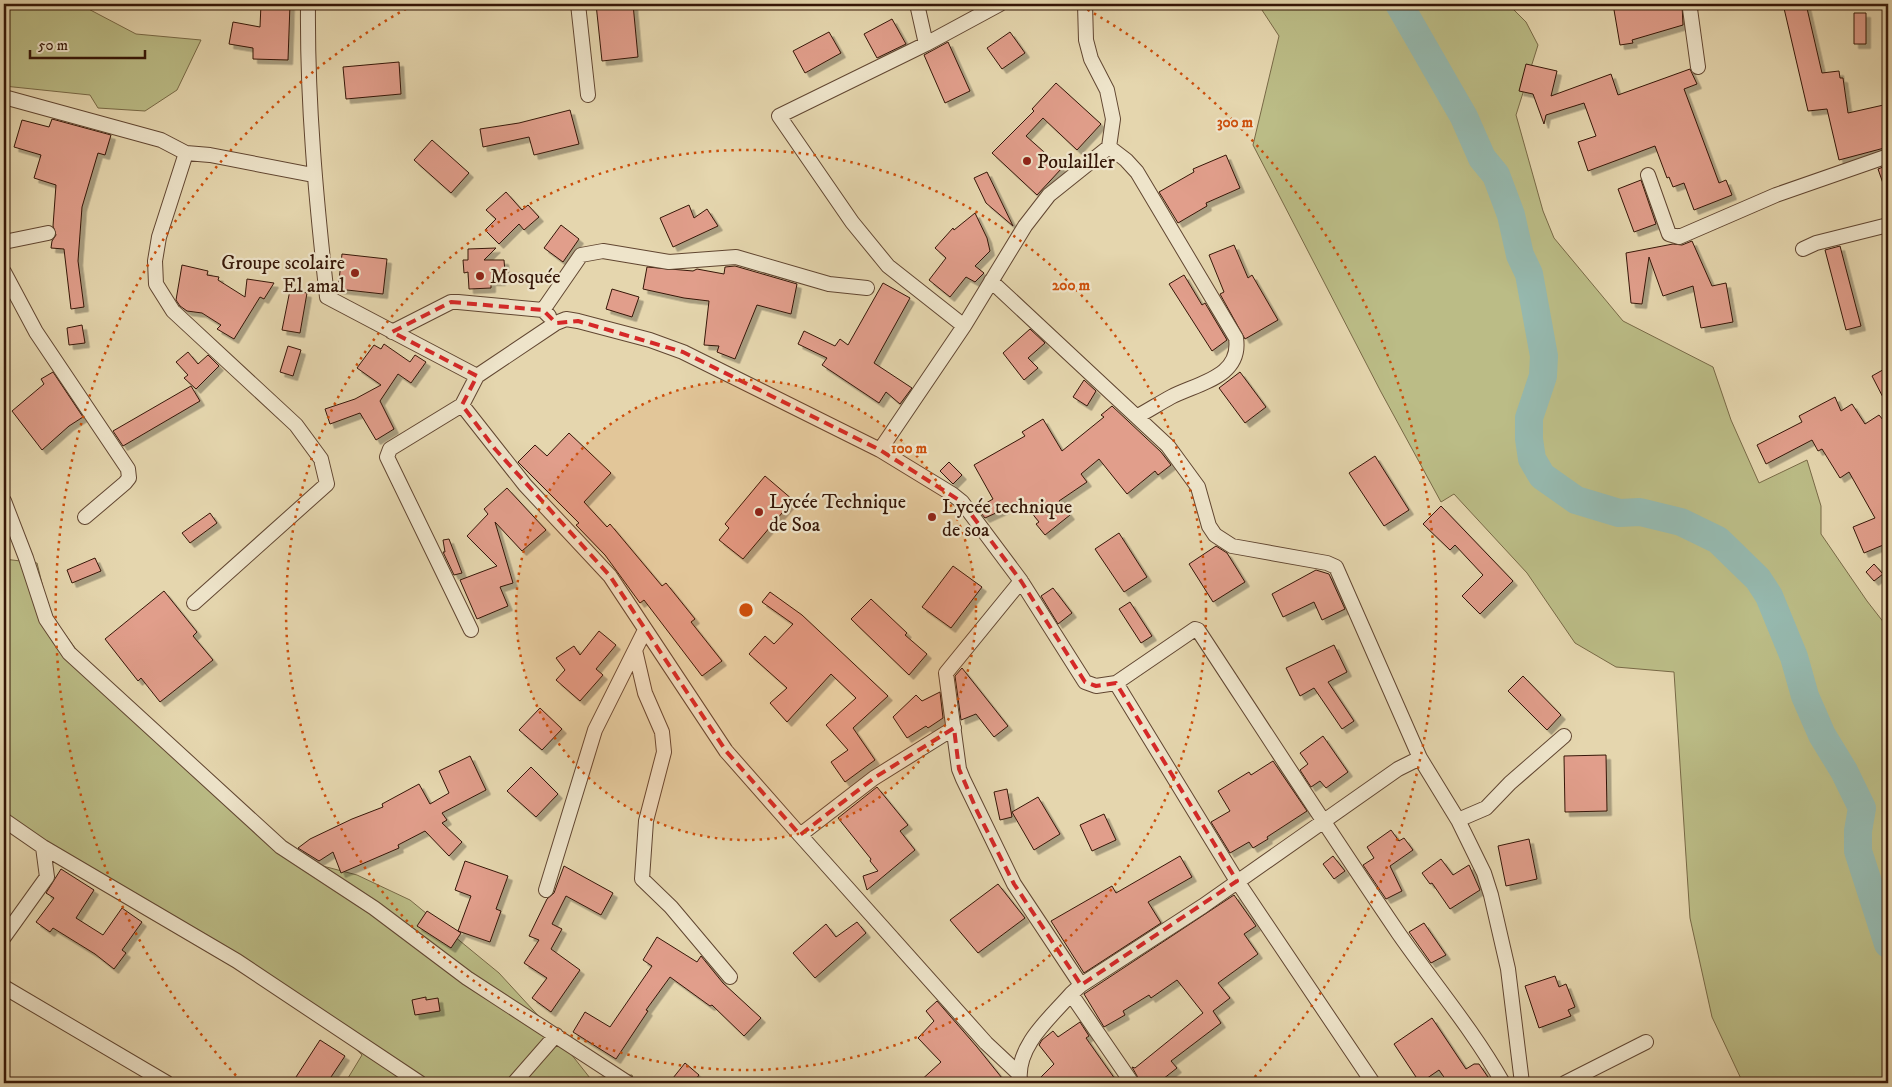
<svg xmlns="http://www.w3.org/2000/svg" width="1892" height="1087" font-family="'IM FELL DW Pica',serif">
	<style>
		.green { fill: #bbbc86; stroke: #786946 }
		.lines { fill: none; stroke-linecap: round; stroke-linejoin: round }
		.river { stroke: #96b9af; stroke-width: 28 }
		.building { fill: #e19e8b; stroke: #351607; filter: url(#shadow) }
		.minor-casing { stroke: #614631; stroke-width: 16 }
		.minor { stroke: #eee4ca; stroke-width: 14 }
		.marked { fill: none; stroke: #d62828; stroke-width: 4; stroke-dasharray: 10 6; stroke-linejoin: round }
		.ring { fill: none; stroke: #cd4f0b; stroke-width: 2.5; stroke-dasharray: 2.5 5 }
		.poi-dot { fill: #8f2418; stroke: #eee4ca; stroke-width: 2 }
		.labels { text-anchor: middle; stroke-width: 4.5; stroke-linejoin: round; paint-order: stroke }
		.poi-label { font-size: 20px; fill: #351607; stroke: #eee4ca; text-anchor: start }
		.centre { fill: #cd4f0b; stroke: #eee4ca; stroke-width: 2.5 }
		.ring-label { font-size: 15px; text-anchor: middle; font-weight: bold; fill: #cd4f0b; stroke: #eee4ca; stroke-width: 4.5; stroke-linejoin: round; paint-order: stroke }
	</style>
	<defs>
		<filter id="shadow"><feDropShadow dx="4.5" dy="4.5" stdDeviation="0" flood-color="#0004"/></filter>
	</defs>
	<rect width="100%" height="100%" fill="#e5d6ae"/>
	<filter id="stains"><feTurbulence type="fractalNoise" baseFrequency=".004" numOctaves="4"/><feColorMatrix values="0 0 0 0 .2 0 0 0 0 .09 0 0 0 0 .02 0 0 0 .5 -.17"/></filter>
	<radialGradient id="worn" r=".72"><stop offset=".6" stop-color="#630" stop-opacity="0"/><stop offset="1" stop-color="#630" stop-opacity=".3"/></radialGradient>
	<path class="green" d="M4 4H79L136 34 201 40 177 90 145 111 98 108 90 95 4 86Z
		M1258 4H1508L1526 22 1538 45 1516 115 1543 211 1554 238 1623 321 1713 367 1731 420 1759 483 1807 460 1821 506V534L1867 601 1888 628V1083H1743L1712 1017 1690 918 1674 672 1616 667 1575 643 1527 573 1454 494 1441 502 1381 392 1253 145 1279 36Z
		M4 559 37 563 49 612 83 659 300 860 357 875 410 900 499 973 556 1035 590 1078 632 1075 635 1083H345L362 1055 322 1016 4 821Z"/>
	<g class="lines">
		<path class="river" d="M1399 4 1464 117 1482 158 1496 175 1511 215 1520 255 1529 274 1544 356 1543 376 1529 418V439L1532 459 1542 476 1576 500 1619 513 1640 512 1681 522 1718 540 1758 579 1769 596 1794 657 1805 696 1822 735 1844 771 1862 808 1858 831V851L1888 944"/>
	</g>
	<path class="building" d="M261 4H290L288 60 253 59V48L229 44 233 22 260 27Z
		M596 4H633L638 57 602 61Z
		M1613 4H1682L1683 25 1632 40 1633 43 1620 45Z
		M1783 4H1806L1822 73 1839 71 1840 78H1843L1848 113 1888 104V147L1839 160 1827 109 1808 111Z
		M1854 13H1866V44H1854Z
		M892 19 906 44 877 58 864 34Z
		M829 32 841 53 805 73 793 51Z
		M1010 32 1025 53 1002 69 987 48Z
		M948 42 970 91 945 103 924 55Z
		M399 62 401 94 346 99 343 67Z
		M1526 64 1557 71 1551 96 1611 74 1618 95 1690 69 1697 84 1684 89 1719 183 1726 180 1732 195 1694 210 1684 183 1673 187 1669 177 1667 178 1655 146 1588 171 1578 142 1596 136 1584 103 1546 115 1544 124 1533 94 1519 91Z
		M1056 83 1101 124 1077 150 1043 118 1026 136 1062 168 1037 195 992 153 1034 111 1032 109Z
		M570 110 579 144 534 155 529 137 483 147 480 129 519 123Z
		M52 119 111 135 105 155 98 153 82 207 78 261 84 307 71 309 64 249 51 248 52 241 56 235 53 226 56 185 34 178 41 155 14 147 22 120 49 127Z
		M432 140 469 173 451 193 414 160Z
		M1226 155 1240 188 1206 203 1207 206 1178 223 1159 192 1194 172 1193 169Z
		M1888 165V191L1886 192 1878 169Z
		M987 172 1013 226 986 203 974 178Z
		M1641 180 1656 224 1634 232 1618 189Z
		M506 192 522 210 528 205 539 217 524 230 519 224 499 244 485 230 496 219 486 210Z
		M689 205 694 218 707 209 718 226 673 247 660 218Z
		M975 213 987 238 990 251 975 266 984 273 975 282 966 277 950 297 929 280 946 258 935 248 953 228 954 230Z
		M561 225 579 239 563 262 544 248Z
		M1692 241 1712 286 1726 283 1733 322 1701 328 1693 286 1663 296 1649 257 1642 304 1631 303 1626 253 1673 244 1682 245Z
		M1234 245 1248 278 1252 275 1278 320 1245 339 1220 294 1224 292 1209 255Z
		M1840 246 1861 326 1846 330 1825 250Z
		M496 248 484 260H504L505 272H501V281H491V288L469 289 468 272 464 273 463 260H468V249Z
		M342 254 387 259 383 294 338 289Z
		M182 265 208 271 207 275 219 277 218 280 245 297 247 279 274 283 264 299 260 297 234 339 217 329 221 325 202 313 187 311 180 306 176 300Z
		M735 266 797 284 791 314 757 305 735 359 717 352 719 346 704 345 709 301 684 298 643 289 647 267 693 271 697 269 724 274 725 267Z
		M1184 275 1202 305 1205 303 1227 340 1212 351 1169 284Z
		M883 283 910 298 874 363 912 388 900 404 886 392 879 403 822 365 827 358 798 344 804 331 835 346 840 339 848 345Z
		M612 289 639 297 632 317 606 309Z
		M290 290 307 293 300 333 282 330Z
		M82 325 85 343 69 345 67 328Z
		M1030 329 1045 343 1028 358 1038 368 1024 380 1003 353Z
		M384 344 410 362 415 355 426 362 411 383 398 374 380 401 394 429 376 440 360 413 330 424 325 409 355 399 381 385 357 368 374 345 381 349Z
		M288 346 301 350 293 376 280 372Z
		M188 352 198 364 208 355 219 366 196 389 184 378 188 375 176 362Z
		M1888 367V407L1872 376Z
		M53 372 83 417 69 426 42 450 12 411 44 384 41 379Z
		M1240 372 1266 407 1245 423 1219 388Z
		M1084 380 1096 391 1087 406 1073 397Z
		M191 386 200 401 123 446 113 431Z
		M1835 397 1841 411 1852 404 1865 424 1879 415 1888 426V543L1864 553 1853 527 1875 518 1849 472 1840 478 1822 449 1818 451 1812 440 1766 464 1757 445 1802 422 1799 416Z
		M1112 406 1161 452 1171 465 1158 475 1155 471 1127 494 1099 459 1081 474 1087 482 1059 501 1070 515 1045 535 1036 524 1039 522 1022 501 985 518 977 508 993 499 974 465 1025 436 1022 432 1043 419 1062 451 1104 417 1101 415Z
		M569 433 611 473 584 502 607 527 610 524 662 586 666 583 695 619 691 622 722 661 702 676 644 600 640 603 605 555 576 525 579 523 518 462 535 445 547 456Z
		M1375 456 1409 510 1384 526 1349 473Z
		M949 462 962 475 953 484 940 471Z
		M765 476 793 500 743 559 719 540 729 528 725 524Z
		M507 488 546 530 522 551 495 522 513 583 500 587 508 606 477 619 460 580 497 566 467 536 488 514 484 509Z
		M1441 506 1513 581 1480 614 1462 596 1483 575 1455 545 1450 550 1423 524Z
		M210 513 217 523 190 543 182 533Z
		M1119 533 1147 577 1124 592 1095 549Z
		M449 539 462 573 454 575 443 552H445L443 540Z
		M1216 546 1227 553 1245 582 1213 602 1189 564Z
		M95 558 101 571 72 583 67 570Z
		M1874 564 1883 574 1874 581 1866 572Z
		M953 566 982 587 951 628 922 607Z
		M1316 570 1329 574 1345 609 1322 620 1314 602 1283 617 1272 594Z
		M1053 588 1072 613 1058 624 1041 596Z
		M164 591 197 632 193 636 213 660 160 702 141 678 138 681 105 639Z
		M770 592 802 615 888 696 853 728 875 760 845 782 831 762 848 750 826 725 856 698 831 674 787 722 770 703 787 688 749 654 765 636 774 644 793 624 762 602Z
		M871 599 907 633 905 635 927 654 909 675 851 619Z
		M1130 602 1152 636 1141 643 1119 609Z
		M599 631 616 645 596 669 603 675 580 701 556 680 565 670 556 658 574 646 580 655Z
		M1334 645 1347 672 1328 682 1354 721 1342 729 1314 688 1300 696 1286 668Z
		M962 668 1008 726 994 737 976 714 961 720 955 676Z
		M1523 676 1561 715 1547 730 1508 691Z
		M940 692 943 718 928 728 926 726 907 738 893 717 916 695 922 701Z
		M540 708 562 729 542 750 519 730Z
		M1323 736 1348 772 1326 788 1320 781 1311 787 1300 770 1308 764 1300 753Z
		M1606 755 1607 811 1565 812 1564 756Z
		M470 756 486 790 442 813 447 820 442 823 462 842 449 856 425 831 398 845 399 848 341 873 333 852 319 861 298 848 310 839 352 819 383 807 382 804 419 784 430 804 449 793 439 771Z
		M1273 761 1307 811 1267 837 1268 839 1253 848 1249 842 1230 853 1211 822 1230 811 1218 791 1249 772 1251 775Z
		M531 767 558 794 536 817 507 791Z
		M877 787 908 825 900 831 915 850 867 890 863 876 878 871 870 861 871 859 838 818Z
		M1007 789 1012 817 1000 820 994 792Z
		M1038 797 1060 834 1034 850 1012 812Z
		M1104 814 1116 840 1092 851 1080 825Z
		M1391 830 1399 841 1404 838 1413 850 1390 866 1402 891 1386 899 1363 865 1374 858 1367 847Z
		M1529 839 1537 879 1506 886 1498 846Z
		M1180 856 1192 877 1148 902 1161 923 1084 973 1051 921 1112 886 1116 893Z
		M1333 856 1345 871 1334 879 1323 864Z
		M1441 859 1453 875 1469 865 1480 890 1450 909 1432 883 1430 884 1422 873Z
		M465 861 508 876 496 909 501 911 490 942 458 931 461 933 451 948 417 926 427 911 458 931 471 896 455 890Z
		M564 866 613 893 601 915 566 896 552 924 562 929 551 949 580 970 551 1012 532 998 547 978 524 963 539 940 529 936 547 899 554 893Z
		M61 869 94 890 76 918 103 935 122 908 142 922 122 950 126 953 114 969 95 954 53 928 50 932 36 922 54 898 46 893Z
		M998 884 1025 918 978 953 950 920Z
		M1234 895 1256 926 1244 934 1258 954 1218 983 1230 998 1213 1011 1221 1023 1171 1061 1177 1068 1158 1083H1141L1132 1067 1135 1068 1203 1013 1177 980 1151 998 1149 995 1123 1011 1125 1015 1104 1027 1084 994Z
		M857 922 866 933 815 978 793 953 826 924 836 937Z
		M1424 923 1446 955 1431 963 1409 932Z
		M657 937 697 962 701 956 723 983 761 1018 744 1036 712 1005 710 1006 670 977 646 1010 648 1011 616 1059 573 1032 585 1012 610 1027 652 966 643 960Z
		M1555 976 1559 987 1566 984 1575 1007 1568 1010 1571 1016 1539 1028 1525 986Z
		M426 997V1000L438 998 440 1011 415 1015 412 1000Z
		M937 1001 977 1047 1006 1083H918L941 1062 918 1038 934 1021 926 1011Z
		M1432 1018 1466 1069 1474 1064H1479L1492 1083H1448L1439 1070 1420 1083 1394 1044Z
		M1080 1022 1089 1036 1086 1038 1115 1079 1117 1077 1122 1083H1035L1054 1064 1039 1045 1042 1040 1053 1031 1058 1037Z
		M320 1040 345 1056 327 1083H306L296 1077Z
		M685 1063 699 1075 693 1083H669Z"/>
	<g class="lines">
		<defs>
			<path id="minor" d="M308 4C307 102 316 199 327 297L477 376
				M578 4 588 95
				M917 4 926 44
				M1693 4 1690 9 1698 67
				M4 97 161 140 186 153 210 155 313 175
				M1109 147 1126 160 1137 172 1236 338C1242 377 1198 383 1171 397 1160 403 1149 410 1138 416
				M186 153 159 237 155 261 156 284 173 311 296 425 321 459 327 484 194 603
				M1648 175 1669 234 1679 237 1776 195 1888 156
				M4 242 48 233
				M1803 249 1816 243 1888 225
				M4 272 36 332 128 469 129 478 125 483 85 517
				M991 281 1168 446 1198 487 1209 526 1215 535 1232 546 1327 563 1336 567 1420 758
				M543 310 581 255 603 251 669 262 736 257 829 284 867 288
				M964 326 888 266 852 222 779 116 926 44 1000 4
				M392 332 451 302H458L543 310 549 316
				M462 405 390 449 387 457 471 630
				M880 450 964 326 1025 226 1049 195 1109 147 1113 119 1107 90 1091 59 1086 40 1085 4
				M4 501 26 558 46 619 69 653 281 847 374 908 467 978 628 1083
				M1021 581 946 673 959 769 963 779 1014 884 1081 985 1071 994 1132 1083
				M635 650 645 693 662 732 664 752 646 821 642 879 671 907 730 977
				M1116 683 1195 629 1198 630C1265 732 1331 834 1399 934 1434 984 1473 1030 1503 1083
				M954 728 874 778 800 835 986 1043 1019 1074
				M4 820 43 847 237 961 420 1083
				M1458 820 1486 808 1510 783 1564 736
				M800 835 726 751 610 576 525 485 462 405 477 376 556 323 566 319 578 321 650 340 683 352 880 450 952 494 962 502 1021 581 1085 682 1096 686 1116 683 1237 881 1373 1083
				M546 890 595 730 645 630
				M4 937 47 877 43 847
				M1081 985 1203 906 1398 769 1420 758 1458 820 1484 873 1491 895 1508 969 1522 1083
				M4 987 167 1083
				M1020 1081C1016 1046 1050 1018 1071 994
				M514 1083 556 1035
				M1565 1083 1646 1042"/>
		</defs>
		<use href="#minor" class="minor-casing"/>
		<use href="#minor" class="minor"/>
	</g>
	<path class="marked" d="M451 302 543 310 556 323 578 321 683 352 880 450 962 502 1021 581 1085 682 1096 686 1116 683 1237 881 1081 985 1014 884 977 811 959 769 954 728 874 778 800 835 726 751 610 576 495 449 462 405 477 376 392 332Z"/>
	<circle cx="746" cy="610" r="230" fill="#cd4f0b" fill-opacity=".12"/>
	<g class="ring">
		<circle cx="746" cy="610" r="230"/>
		<circle cx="746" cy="610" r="460"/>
		<path d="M241 1081A691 691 0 0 1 411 6M1081 6A691 691 0 0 1 1251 1081"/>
	</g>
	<g class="poi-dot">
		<circle cx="1027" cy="161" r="5"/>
		<circle cx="355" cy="273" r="5"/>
		<circle cx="480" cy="276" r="5"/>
		<circle cx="759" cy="512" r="5"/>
		<circle cx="932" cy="517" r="5"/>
	</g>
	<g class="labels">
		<g class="poi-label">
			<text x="1037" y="168">Poulailler</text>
			<text x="345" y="269" text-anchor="end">Groupe scolaire<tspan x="345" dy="23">El amal</tspan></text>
			<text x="490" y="283">Mosquée</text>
			<text x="769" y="508">Lycée Technique<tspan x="769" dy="23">de Soa</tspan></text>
			<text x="942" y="513">Lycée technique<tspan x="942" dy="23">de soa</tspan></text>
		</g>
	</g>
	<circle cx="746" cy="610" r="8" class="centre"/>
	<g class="ring-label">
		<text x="1235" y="127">300 m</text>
		<text x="1071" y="290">200 m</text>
		<text x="909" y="453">100 m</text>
	</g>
	<rect width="1892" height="1087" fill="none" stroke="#e5d6ae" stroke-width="20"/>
	<rect x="5" y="5" width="1882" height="1077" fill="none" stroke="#351607" stroke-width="2.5"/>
	<rect x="10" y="10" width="1872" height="1067" fill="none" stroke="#351607"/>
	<path d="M30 50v8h115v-8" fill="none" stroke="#351607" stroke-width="2.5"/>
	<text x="38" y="50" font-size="15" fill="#351607" stroke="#eee4ca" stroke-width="4" paint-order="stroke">50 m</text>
	<rect width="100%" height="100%" filter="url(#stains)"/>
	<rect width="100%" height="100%" fill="url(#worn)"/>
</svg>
